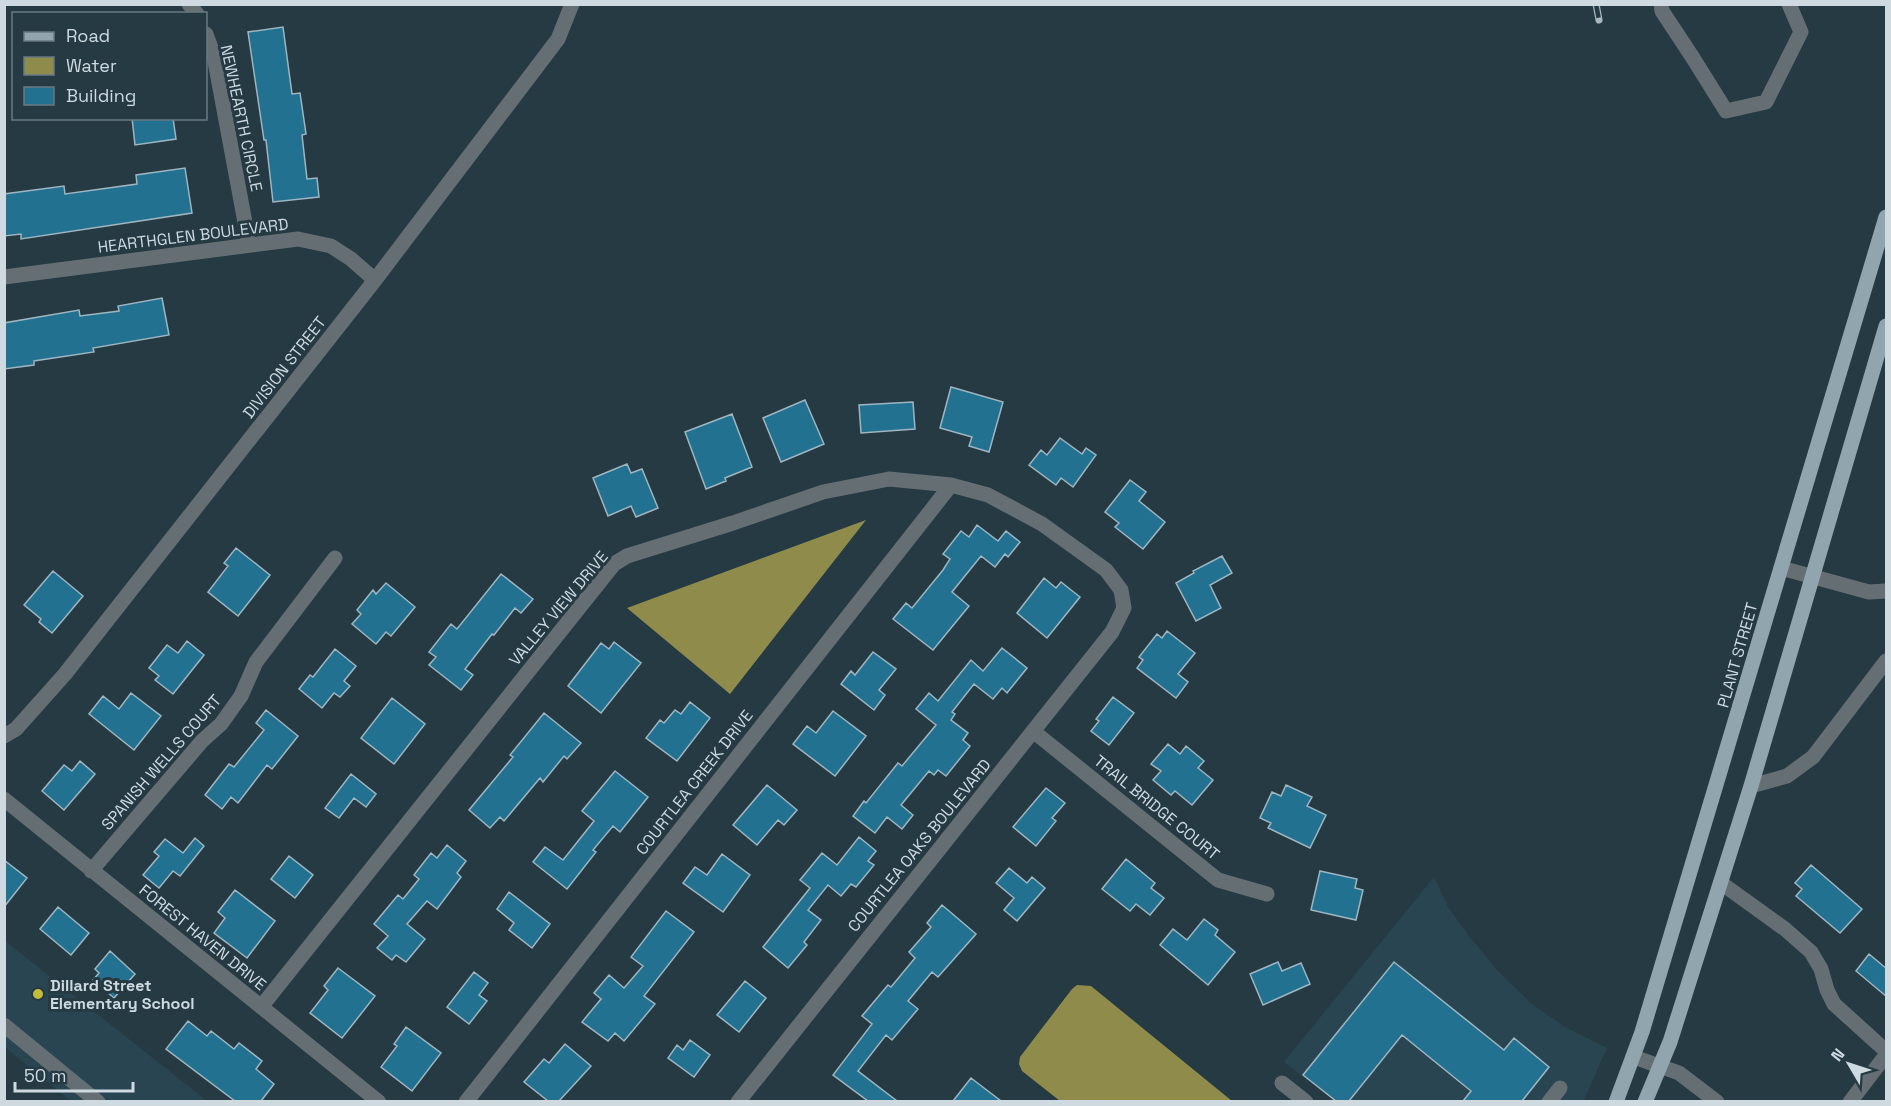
<svg xmlns="http://www.w3.org/2000/svg" width="1891" height="1106" font-family="'Space Grotesk',sans-serif">
	<style>
		.built { fill: #294552 }
		.water { fill: #8f8c4b }
		.building { fill: #237190; stroke: #9eb6c1; stroke-width: 1.5 }
		.lines { fill: none; stroke-linecap: round; stroke-linejoin: round }
		.minor { stroke: #656f73; stroke-width: 15 }
		.major { stroke: #91a5ae; stroke-width: 15 }
		.rail-casing { stroke: #abb8bf; stroke-width: 7 }
		.rail { stroke: #263a44; stroke-width: 4.5; stroke-dasharray: 14; stroke-linecap: butt }
		.poi-dot { fill: #c3bd3e; stroke: #263a44; stroke-width: 2 }
		.labels { text-anchor: middle; stroke-width: 6; stroke-linejoin: round; paint-order: stroke }
		.street-label { font-size: 16px; fill: #cedae0; stroke: #263a44 }
		.poi-label { font-size: 16px; font-weight: bold; fill: #cedae0; stroke: #263a44; text-anchor: start }
	</style>
	<rect width="100%" height="100%" fill="#263a44"/>
	<path class="built" d="M1434 877 1448 907 1469 936 1497 970 1532 1004 1565 1027 1607 1048 1583 1102 1334 1101 1284 1062Z
		M4 940 207 1101H71L5 1047Z"/>
	<path class="water" d="M866 520 730 694 627 608Z
		M1077 985 1091 986 1232 1101H1060L1022 1071 1019 1064 1020 1057 1072 989Z"/>
	<path class="building" d="M283 27 292 94 300 93 306 134 302 135 307 179 317 178 319 197 273 202 266 140H264L248 32Z
		M132 118H173L176 139 135 145Z
		M185 168 192 213 21 239V234L4 236V194L64 186 65 194 137 184 136 175Z
		M162 298 169 335 93 348 94 352 34 361V365L4 369V323L79 310 80 316 119 311 118 306Z
		M951 387 1003 402 989 452 969 446 972 437 940 428Z
		M805 400 824 444 781 462 763 418Z
		M913 402 915 429 861 433 859 405Z
		M732 414 752 467 725 478 726 481 706 489 685 432Z
		M1060 438 1082 454 1086 448 1096 455 1073 487 1061 478 1056 485 1029 465 1041 450 1047 455Z
		M627 464 631 473 642 469 658 508 636 517 631 506 608 516 593 478Z
		M1130 480 1146 492 1139 501 1165 522 1143 549 1115 527 1119 523 1105 512Z
		M977 525 998 541 1006 531 1020 542 1008 557 1005 554 995 567 981 556 952 592 969 606 933 650 893 619 906 603 912 608 943 570 950 559 943 554 961 531 969 537Z
		M236 548 270 575 238 616 208 592 228 566 224 563Z
		M1222 556 1232 573 1210 585 1221 608 1196 621 1176 583 1194 573 1193 571Z
		M53 571 83 596 52 633 39 622 41 619 24 605Z
		M501 574 533 599 521 613 515 608 494 635 492 634 465 669 473 675 461 690 429 665 436 657 429 652 451 624 457 629Z
		M1044 578 1056 588 1061 582 1080 597 1047 638 1017 613Z
		M386 583 415 607 391 636 386 632 376 644 352 624 361 614 357 610 373 590 376 594Z
		M1167 631 1195 653 1178 674 1188 682 1176 698 1137 668 1143 660 1139 657 1157 634 1162 638Z
		M187 641 204 655 173 694 155 680 159 676 149 668 167 645 178 653Z
		M614 642 641 663 601 713 568 686 601 643 609 649Z
		M1002 648 1027 668 1007 693 1002 688 993 699 974 684 952 712 955 714 951 720 968 733 963 740 970 746 946 776 938 770 934 775 929 771 901 805 913 815 902 829 887 817 875 833 853 816 864 801 866 803 898 763 902 766 936 725 916 709 929 693 938 701 971 660 983 671Z
		M335 649 356 666 344 681 350 686 340 697 334 693 322 708 299 689 310 675 313 677Z
		M873 652 896 669 879 690 885 695 874 710 841 684 851 671 855 675Z
		M131 693 161 716 134 750 89 714 103 696 119 709Z
		M1113 697 1134 713 1109 745 1091 731 1099 721 1096 719Z
		M392 698 425 724 394 764 361 738Z
		M690 702 710 718 677 761 646 738 660 720 664 723 675 710 681 714Z
		M266 710 298 736 272 769 267 765 238 803 231 797 222 809 205 795 229 764 234 767 264 730 256 723Z
		M833 711 866 736 835 776 793 744 807 726 816 733Z
		M544 713 581 743 567 759 564 756 543 782 540 778 504 821 500 817 490 828 469 810 513 757 510 755Z
		M1168 744 1180 754 1186 746 1204 761 1198 768 1213 780 1192 805 1175 791 1171 795 1153 780 1161 771 1151 764Z
		M80 761 95 774 64 810 42 791 64 765 72 771Z
		M615 771 648 797 620 832 613 826 593 850 596 852 567 889 533 862 545 847 563 860 594 821 582 811Z
		M351 774 376 794 366 807 354 798 339 818 325 808Z
		M767 785 797 810 784 825 778 820 757 845 733 825Z
		M1286 785 1312 797 1307 806 1326 815 1310 848 1268 828 1271 823 1260 818 1272 792 1281 796Z
		M1046 788 1065 803 1052 818 1056 821 1036 846 1013 827Z
		M859 837 876 851 868 861 874 865 856 887 851 884 841 896 828 885 808 910 821 920 804 942 807 945 788 968 763 947 810 888 800 880 822 853 837 865Z
		M195 838 204 846 180 876 173 871 159 888 143 875 159 856 154 852 165 839 183 853Z
		M447 845 466 861 457 873 461 877 437 909 427 901 407 924 425 939 406 962 396 955 392 960 377 948 388 936 374 924 398 895 403 899 419 879 414 875 431 853 437 858Z
		M722 854 750 875 723 912 683 883 695 867 707 875Z
		M289 856 313 875 295 898 271 879Z
		M1126 859 1155 883 1151 888 1164 898 1150 915 1136 904 1130 911 1102 889Z
		M4 860 27 878 4 907Z
		M1811 865 1862 909 1840 933 1796 896 1802 889 1795 883Z
		M1009 868 1027 883 1032 877 1045 888 1017 921 1004 910 1014 898 996 883Z
		M1320 871 1357 879 1355 888 1363 890 1356 920 1311 910Z
		M235 890 275 921 247 958 214 933 225 918 218 912Z
		M509 892 550 924 532 948 509 930 514 923 497 909Z
		M942 905 976 934 938 977 932 972 908 1001 918 1009 892 1040 886 1035 858 1071 897 1101H868L833 1075 872 1024 862 1016 888 985 891 987 915 958 909 952 931 927 927 923Z
		M58 907 89 933 71 955 40 929Z
		M666 911 694 932 644 996 655 1004 624 1041 615 1033 608 1041 582 1022 601 999 594 993 609 975 624 988 643 966 631 957Z
		M1204 919 1218 930 1215 935 1235 952 1208 985 1160 945 1173 929 1187 940Z
		M110 951 135 974 114 998 93 980 99 973 95 969Z
		M1869 954 1887 969V997L1856 971Z
		M1278 962 1282 971 1301 963 1310 984 1263 1005 1250 974Z
		M1394 962 1504 1050 1514 1038 1549 1067 1522 1101H1463L1471 1091 1402 1035 1349 1101H1336L1303 1075Z
		M338 968 375 996 342 1038 310 1013 328 990 324 986Z
		M474 972 488 983 479 995 487 1001 469 1024 447 1007Z
		M745 981 766 998 739 1032 717 1015Z
		M188 1021 207 1036 211 1031 234 1049 239 1043 262 1061 256 1069 274 1084 261 1101H235L166 1049Z
		M406 1027 441 1053 412 1091 381 1067 397 1046 394 1044Z
		M690 1040 710 1055 694 1077 668 1058 677 1045 683 1050Z
		M565 1044 591 1066 559 1101H548L524 1082 544 1059 549 1063Z
		M971 1078 1001 1101H953Z"/>
	<g class="lines">
		<path class="minor" d="M189 4 197 14
			M1661 4 1662 11 1693 58 1726 111 1766 102 1801 32 1789 4
			M206 34 214 56 249 244
			M4 277 298 239 331 246 351 259 375 280
			M1781 568 1869 592 1886 591
			M1033 731 1218 880 1267 894
			M4 736 16 729 65 674 375 280 558 39 572 4
			M1751 786 1787 776 1813 757 1886 661
			M4 799 379 1102
			M91 871 202 741 221 724 241 696 256 662 335 558
			M1721 883 1785 929 1811 952 1821 969 1827 990 1834 1004 1886 1051
			M261 1007 614 564 627 556 733 523 823 492 889 479 951 485 988 495 1042 524 1106 570 1121 590 1124 608 1112 632 738 1102
			M4 1025 98 1102
			M1634 1057 1679 1073 1717 1102
			M1282 1083 1306 1102
			M466 1102 951 485
			M1549 1102 1560 1088
			M1850 1102 1886 1055"/>
		<path class="major" d="M1616 1102 1642 1032 1886 217
			M1645 1102 1670 1042 1751 786 1886 326"/>
		<defs>
			<path id="rail" d="M1596 4 1599 20"/>
		</defs>
		<use href="#rail" class="rail-casing"/>
		<use href="#rail" class="rail"/>
	</g>
	<circle class="poi-dot" cx="38" cy="994" r="6"/>
	<g class="labels">
		<g class="street-label">
			<text transform="translate(242 118) rotate(78)" y="6">NEWHEARTH CIRCLE</text>
			<text transform="translate(193 235) rotate(-7)" y="6">HEARTHGLEN BOULEVARD</text>
			<text transform="translate(284 367) rotate(-52)" y="6">DIVISION STREET</text>
			<text transform="translate(558 608) rotate(-50)" y="6">VALLEY VIEW DRIVE</text>
			<text transform="translate(1737 655) rotate(-74)" y="6">PLANT STREET</text>
			<text transform="translate(161 762) rotate(-49)" y="6">SPANISH WELLS COURT</text>
			<text transform="translate(694 782) rotate(-52)" y="6">COURTLEA CREEK DRIVE</text>
			<text transform="translate(1157 807) rotate(39)" y="6">TRAIL BRIDGE COURT</text>
			<text transform="translate(919 845) rotate(-51)" y="6">COURTLEA OAKS BOULEVARD</text>
			<text transform="translate(203 937) rotate(39)" y="6">FOREST HAVEN DRIVE</text>
		</g>
		<g class="poi-label">
			<text x="50" y="991">Dillard Street<tspan x="50" dy="18">Elementary School</tspan></text>
		</g>
	</g>
	<rect width="1891" height="1106" fill="none" stroke="#cedae0" stroke-width="12"/>
	<rect x="12" y="12" width="195" height="108" fill="#263a44" stroke="#697a82" stroke-width="1.5"/>
	<rect x="24" y="32" width="30" height="9" fill="#91a5ae" stroke="#697a82" stroke-width="1.5"/>
	<text x="66" y="42" font-size="18" fill="#cedae0">Road</text>
	<rect x="24" y="57" width="30" height="18" fill="#8f8c4b" stroke="#697a82" stroke-width="1.5"/>
	<text x="66" y="72" font-size="18" fill="#cedae0">Water</text>
	<rect x="24" y="87" width="30" height="18" fill="#237190" stroke="#697a82" stroke-width="1.5"/>
	<text x="66" y="102" font-size="18" fill="#cedae0">Building</text>
	<g transform="translate(1849 1064) rotate(309)" stroke="#263a44" stroke-width="4.5" paint-order="stroke">
	<path d="M0-4.5L10 22L0 15L-10 22Z" fill="#cedae0"/>
	<text y="-9" font-size="16" font-weight="bold" text-anchor="middle" fill="#cedae0">N</text>
	</g>
	<path d="M15 1082v9h118v-9" fill="none" stroke="#cedae0" stroke-width="3"/>
	<text x="24" y="1082" font-size="18" fill="#cedae0" stroke="#263a44" stroke-width="4.5" paint-order="stroke">50 m</text>
</svg>
